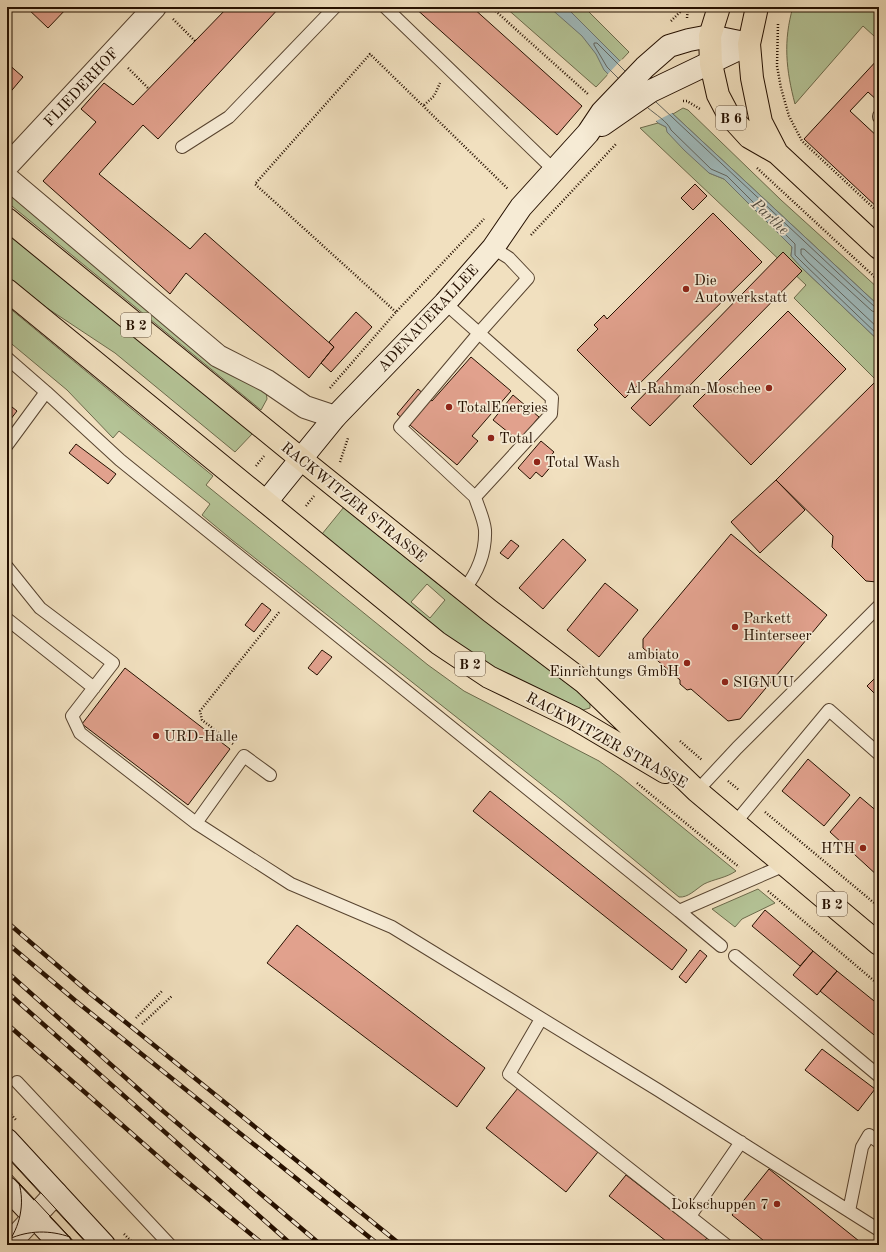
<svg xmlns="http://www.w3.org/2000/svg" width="886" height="1252" font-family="'Old Standard TT',serif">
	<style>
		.green { fill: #b4c396; stroke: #6c6a4b; fill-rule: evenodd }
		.water { fill: #9fbabc; stroke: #6e7671 }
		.pier { fill: #f1e0bf }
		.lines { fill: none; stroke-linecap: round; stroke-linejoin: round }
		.shore { stroke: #62655e; stroke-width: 1 }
		.building { fill: #e1a18d; stroke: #251000 }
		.lane-casing { stroke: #584430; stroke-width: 14 }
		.street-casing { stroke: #584430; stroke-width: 24 }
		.secondary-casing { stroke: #251000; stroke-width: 24 }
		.primary-casing { stroke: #251000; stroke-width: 24 }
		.path { stroke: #251000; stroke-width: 2.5; stroke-dasharray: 1 2; stroke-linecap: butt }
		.lane { stroke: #f6ebd5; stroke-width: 12 }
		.street { stroke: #f6ebd5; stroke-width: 22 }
		.secondary { stroke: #f6ebd5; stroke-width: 22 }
		.primary { stroke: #f1e0bf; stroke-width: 22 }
		.tram { stroke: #251000; stroke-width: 1 }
		.rail-casing { stroke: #251000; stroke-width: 4.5 }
		.rail { stroke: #f6ebd5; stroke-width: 3; stroke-dasharray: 9; stroke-linecap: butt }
		.poi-dot { fill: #8f2418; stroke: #f6ebd5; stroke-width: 1.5 }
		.labels { text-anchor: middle; stroke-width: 3.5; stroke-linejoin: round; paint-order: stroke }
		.shield { fill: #f6ebd5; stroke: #645240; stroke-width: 1 }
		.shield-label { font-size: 14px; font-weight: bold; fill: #251000 }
		.street-label { font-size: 15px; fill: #251000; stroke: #f6ebd5 }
		.poi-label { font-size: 15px; fill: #251000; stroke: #f6ebd5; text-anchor: start }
		.water-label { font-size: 16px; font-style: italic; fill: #504c42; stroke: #f6ebd5 }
	</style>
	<rect width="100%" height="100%" fill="#f1e0bf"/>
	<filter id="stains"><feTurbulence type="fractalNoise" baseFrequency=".005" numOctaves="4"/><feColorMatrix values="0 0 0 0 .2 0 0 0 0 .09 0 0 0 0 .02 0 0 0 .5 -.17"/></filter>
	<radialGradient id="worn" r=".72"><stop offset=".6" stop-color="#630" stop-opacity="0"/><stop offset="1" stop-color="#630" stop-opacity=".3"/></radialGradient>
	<path class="green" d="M505 7H584L629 52 596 87Z
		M793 7H879V31L874 36 863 26 795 104C786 70 783 41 793 7Z
		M683 108 688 110 781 200 879 289V306L673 114Z
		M658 123 666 127 709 173 724 179 792 247 791 256 801 267 879 341V383L794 298 806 285 640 128Z
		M7 189 266 391 267 399 261 410 7 202Z
		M7 233 253 433 235 452 115 353 47 308 7 276Z
		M7 306 213 476 206 485 428 665 464 691 599 761 621 777 736 871C726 878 714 879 704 884 696 889 688 898 679 897L564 802 232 540 202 515 210 504 119 431 113 438 67 390 7 340Z
		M344 507 434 581 590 701V708L583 710 514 679 470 653 438 631 322 534ZM427 584 445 600 430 618 411 602Z
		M758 889 775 903 742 919 735 927 712 909Z"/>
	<path class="water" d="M549 7H566L673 114 879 306V341L801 267 791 256 792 247 724 179 709 173 684 150 667 132 666 127 658 123 604 70 596 54 582 36Z"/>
	<path class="pier" d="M622 59 674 112 654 122 607 75Z"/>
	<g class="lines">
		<path class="shore" d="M618 78 607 67 594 45V43H597L625 71
			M656 102 853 287 875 307 879 308
			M648 108C655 114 668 122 671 130L711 169 727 176 795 244V255L804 264 879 336
			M879 313 872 311 804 249H801V254L807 261 879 329"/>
	</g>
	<path class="building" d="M26 7H68L48 28Z
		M228 7H280L158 139 143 125 99 174 190 249 205 233 334 347 309 378 186 273 170 294 43 181 96 122 81 109 104 83 133 105Z
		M414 7H472L582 106 557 135Z
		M879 58V102L868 92 850 111 879 138V209L804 139Z
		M7 63 23 77 7 96Z
		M695 184 707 196 693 210 681 198Z
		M713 213 762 262 625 398 577 350 598 329 594 325 604 315 607 319Z
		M783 252 802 271 650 426 631 408Z
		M788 311 846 369 751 465 693 406Z
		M356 312 372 327 331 372 321 363 334 347 329 342Z
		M471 357 511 391 472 436 478 441 457 465 397 414 418 389 432 401Z
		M877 380 879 383V580L877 582 866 581 832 547 833 536 776 480Z
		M513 395 539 417 519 441 493 420Z
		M7 403 17 411 7 424Z
		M541 441 554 452 547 460 553 464 542 477 536 472 530 479 518 468Z
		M76 444 116 474 108 484 69 453Z
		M776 480 805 510 760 553 731 522Z
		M731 534 827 615 740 719 728 721 691 689 687 690 680 684V680L643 648V639Z
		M563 539 586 560 543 609 519 588Z
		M511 540 519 546 508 559 500 553Z
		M605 583 638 610 599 657 567 630Z
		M262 603 271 610 254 632 245 625Z
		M322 650 332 657 317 675 308 668Z
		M125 668 230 749 188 805 82 724Z
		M879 674V698L867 686Z
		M808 759 850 795 824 826 782 791Z
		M490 791 687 950 672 970 473 811Z
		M860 797 879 813V877L830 832Z
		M765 910 813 951 800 966 752 926Z
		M297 925 485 1068 457 1107 267 963Z
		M700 950 707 956 686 983 679 977Z
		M813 951 837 971 817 995 793 975Z
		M837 971 879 1005V1039L820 991Z
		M822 1049 875 1089 858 1111 805 1070Z
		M518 1088 598 1152 566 1192 486 1128Z
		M769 1169 864 1245H769L732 1215Z
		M626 1175 707 1238 701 1245H671L609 1196Z"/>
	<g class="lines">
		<defs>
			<path id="lane" d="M385 7 554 170
				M879 116V117
				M182 147 229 117 335 7
				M445 303 552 398 551 414 475 497C478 507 484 519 485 530 486 553 478 572 464 590
				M7 358 46 392 120 460 679 911 785 865
				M7 445 46 392
				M475 497 400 427 479 333 528 278 509 258 493 248
				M7 567 40 608 113 663 72 716 80 733 196 823 291 884 392 927 658 1090 879 1230
				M7 619 94 688
				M697 791 737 748 879 606
				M196 823 244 756 270 775
				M735 823 829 710 879 754
				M679 911 721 946
				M735 956 879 1076
				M541 1019 509 1074 726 1245
				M17 1082 170 1245
				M849 1211 862 1147 869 1135 879 1142
				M690 1216 741 1142"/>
			<path id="street" d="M7 166 155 7
				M7 178 218 356 267 381 305 407 335 417
				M8 1245 56 1193"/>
			<path id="secondary" d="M602 125 651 91 749 44
				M266 502 335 417 445 303 493 248 521 207 588 133 602 112 645 67 669 46 689 40 710 36 749 44
				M7 1140 104 1245
				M7 1188 61 1245"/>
			<path id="primary" d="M719 7 710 36 711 64 718 95 728 114 749 137 777 153 879 248
				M757 7 749 44 752 78 761 122 777 153
				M7 219 301 459 490 611 585 683 697 791 879 944
				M7 290 438 643 489 677 574 718 665 772"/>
		</defs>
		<use href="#lane" class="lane-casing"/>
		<use href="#street" class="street-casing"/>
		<use href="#secondary" class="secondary-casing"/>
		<use href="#primary" class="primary-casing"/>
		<path class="path" d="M491 7 589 95
			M687 18 688 7
			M173 19 195 41
			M671 21 685 7
			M778 24 777 66 781 88 789 116 802 141 879 213
			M128 68 149 89
			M683 101H687L700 109
			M424 105 434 96 440 83
			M757 168 879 281
			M531 235 616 144
			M396 312 255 184 370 54 508 189
			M330 388 396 312 484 219
			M340 462 348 438
			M256 466 264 456
			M306 506 314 496
			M680 741 702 760
			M233 744 202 720 200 711 280 611
			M728 781 739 790
			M637 783 739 867
			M765 812 879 907
			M768 891 879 985
			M136 1018 162 991
			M142 1024 172 996
			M7 1110 16 1120
			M124 1234 135 1245"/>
		<use href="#lane" class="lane"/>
		<use href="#street" class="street"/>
		<use href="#secondary" class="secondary"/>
		<use href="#primary" class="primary"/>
		<path class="tram" d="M7 1156 89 1245
			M7 1170 77 1245
			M7 1181 10 1200 7 1222
			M9 1239C29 1230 50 1230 70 1237
			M7 1244C20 1227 25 1204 19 1183
			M23 1245 35 1243 60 1245"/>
		<defs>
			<path id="rail" d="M7 922 87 991 401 1245
				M7 943 77 1002 379 1245
				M7 972 163 1111 321 1245
				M7 992 292 1245
				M7 1024 178 1174 264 1245"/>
		</defs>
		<use href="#rail" class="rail-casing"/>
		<use href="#rail" class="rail"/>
	</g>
	<g class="poi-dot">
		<circle cx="686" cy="289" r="4"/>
		<circle cx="769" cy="388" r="4"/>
		<circle cx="449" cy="407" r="4"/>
		<circle cx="491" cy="438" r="4"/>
		<circle cx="537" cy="462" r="4"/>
		<circle cx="735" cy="627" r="4"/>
		<circle cx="687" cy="663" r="4"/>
		<circle cx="725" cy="682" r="4"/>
		<circle cx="156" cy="736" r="4"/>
		<circle cx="863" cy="848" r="4"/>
		<circle cx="777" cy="1204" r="4"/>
	</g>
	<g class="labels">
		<g class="shield">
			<rect x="716" y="106" width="30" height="24" rx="3"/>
			<rect x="121" y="313" width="30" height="24" rx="3"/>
			<rect x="455" y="652" width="30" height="24" rx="3"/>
			<rect x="817" y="892" width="30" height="24" rx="3"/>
		</g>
		<g class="shield-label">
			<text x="731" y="123">B 6</text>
			<text x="136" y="330">B 2</text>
			<text x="470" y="669">B 2</text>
			<text x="832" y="909">B 2</text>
		</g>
		<g class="street-label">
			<text transform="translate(81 87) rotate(-47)" y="5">FLIEDERHOF</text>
			<text transform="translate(428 318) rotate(-47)" y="5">ADENAUERALLEE</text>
			<text transform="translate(354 502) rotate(39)" y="5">RACKWITZER STRASSE</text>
			<text transform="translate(607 740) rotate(29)" y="5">RACKWITZER STRASSE</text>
		</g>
		<g class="poi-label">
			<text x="694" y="285">Die<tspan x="694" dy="17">Autowerkstatt</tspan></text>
			<text x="761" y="393" text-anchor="end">Al-Rahman-Moschee</text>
			<text x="457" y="412">TotalEnergies</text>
			<text x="499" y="443">Total</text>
			<text x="545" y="467">Total Wash</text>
			<text x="743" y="623">Parkett<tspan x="743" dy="17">Hinterseer</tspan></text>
			<text x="679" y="659" text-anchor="end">ambiato<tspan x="679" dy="17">Einrichtungs GmbH</tspan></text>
			<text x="733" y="687">SIGNUU</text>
			<text x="164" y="741">URD-Halle</text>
			<text x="855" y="853" text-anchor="end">HTH</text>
			<text x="769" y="1209" text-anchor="end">Lokschuppen 7</text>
		</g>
		<g class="water-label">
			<text transform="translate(771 216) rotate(43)" y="6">Parthe</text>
		</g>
	</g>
	<rect width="886" height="1252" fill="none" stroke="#f1e0bf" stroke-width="24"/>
	<rect x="8" y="8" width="870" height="1236" fill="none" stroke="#251000" stroke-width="2"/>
	<rect x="12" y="12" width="862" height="1228" fill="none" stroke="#251000"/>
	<rect width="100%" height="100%" filter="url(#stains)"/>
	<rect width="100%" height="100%" fill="url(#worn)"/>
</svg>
